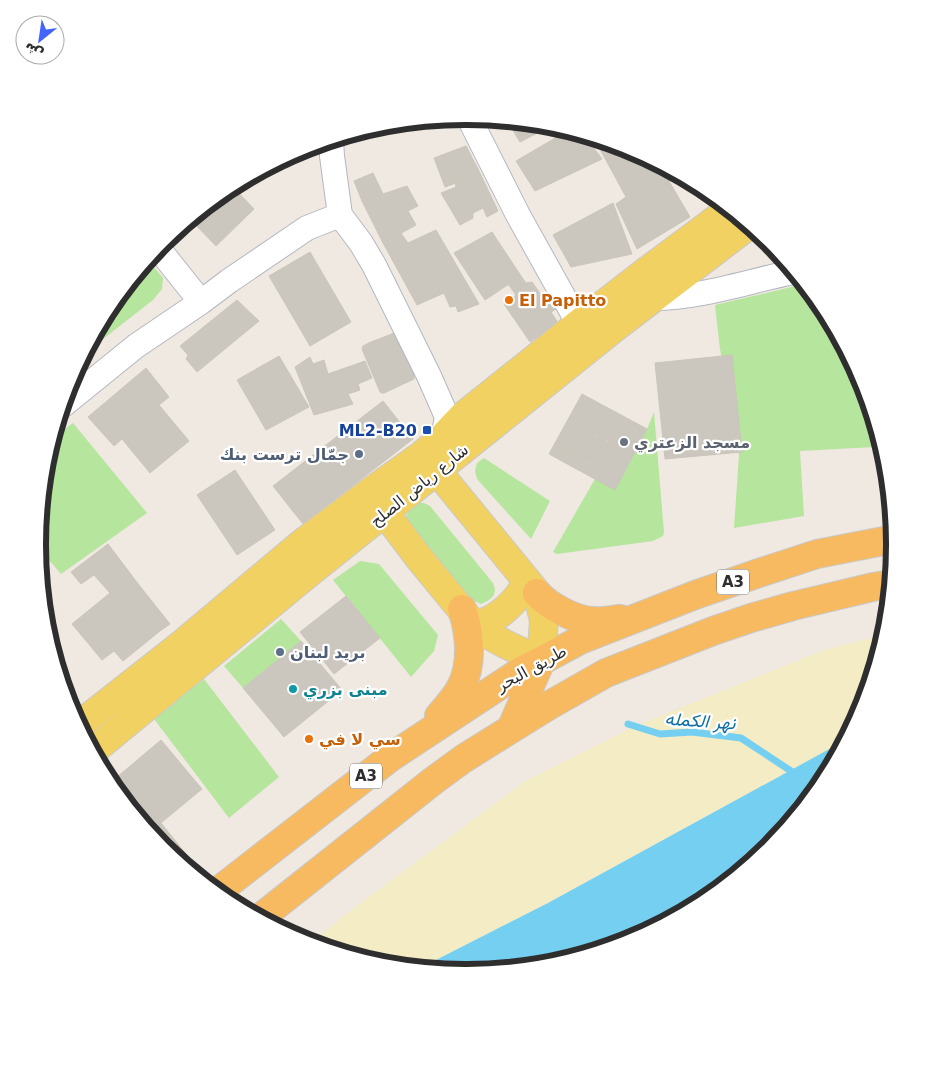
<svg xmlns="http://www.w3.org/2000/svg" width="932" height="1089" font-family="'DejaVu Sans',Vazirmatn,sans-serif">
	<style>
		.green { fill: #b6e59e }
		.sand { fill: #f3ecc5 }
		.water { fill: #75cff0 }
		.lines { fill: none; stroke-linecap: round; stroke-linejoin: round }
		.stream { stroke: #75cff0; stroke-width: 7 }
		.building { fill: #cbc7bf; stroke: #cbc5ba; fill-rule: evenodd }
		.minor-casing { stroke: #b4b7c1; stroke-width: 26 }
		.primary-casing { stroke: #c9c9c9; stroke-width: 30 }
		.trunk-casing { stroke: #c9c9c9; stroke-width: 30 }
		.minor { stroke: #fff; stroke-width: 24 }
		.primary { stroke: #f2d163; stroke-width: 28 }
		.trunk { stroke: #f8ba60; stroke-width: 28 }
		.food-dot { fill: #e8710a; stroke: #fff; stroke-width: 2 }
		.transit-dot { fill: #1a4fb4; stroke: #fff; stroke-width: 2 }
		.worship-dot { fill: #6b7280; stroke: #fff; stroke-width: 2 }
		.service-dot { fill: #5c6f8a; stroke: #fff; stroke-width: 2 }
		.culture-dot { fill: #0f9aa8; stroke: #fff; stroke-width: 2 }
		.labels { text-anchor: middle; stroke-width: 4.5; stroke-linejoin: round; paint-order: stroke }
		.shield { fill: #fff; stroke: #6d6d6d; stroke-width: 1 }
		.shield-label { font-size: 15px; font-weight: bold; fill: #2e2e2e }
		.food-label { font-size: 16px; font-weight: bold; fill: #c56008; stroke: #fff; text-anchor: start }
		.transit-label { font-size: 16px; font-weight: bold; fill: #164399; stroke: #fff; text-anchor: end }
		.worship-label { font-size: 16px; font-weight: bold; fill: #5b616d; stroke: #fff; text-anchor: start }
		.service-label { font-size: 16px; font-weight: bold; fill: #4e5e75; stroke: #fff; text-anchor: end }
		.street-label { font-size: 16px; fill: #2e2e2e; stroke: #fff }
		.culture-label { font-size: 16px; font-weight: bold; fill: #0d838f; stroke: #fff; text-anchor: start }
		.water-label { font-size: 18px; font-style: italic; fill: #0d6fa3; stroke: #fff }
		.rim { fill: none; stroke: #2e2e2e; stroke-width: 6 }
	</style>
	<rect width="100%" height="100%" fill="#efe9e1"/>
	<path class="green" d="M148 260 163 278 162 289 153 300 84 354 110 306Z
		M804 284 822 307 862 381 875 422 874 447 800 451 804 516 734 528 739 455 720 349 715 305Z
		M654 412 664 532 663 536 653 541 557 554 553 552 595 479 615 489 647 429Z
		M73 423 147 513 61 574 38 547V544L46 461 53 438Z
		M484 458 550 501 531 539 477 479 475 471 477 463Z
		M417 503H424L430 506 493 583C498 595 492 599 481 604L474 601 469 596 407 524 405 518 410 509Z
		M360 561 379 564 438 635 434 651 411 677 333 580Z
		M281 619 301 641 243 688 224 666Z
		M204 679 279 777 229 818 154 719Z"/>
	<path class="sand" d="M884 635 862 709 844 741 548 903 432 970 382 965 310 943 350 911 524 782 633 727 824 650Z"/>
	<path class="water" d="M844 741 822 783 769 848 704 901 630 940 549 965 466 973 422 969 436 960 548 903Z"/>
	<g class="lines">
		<path class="stream" d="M628 724 660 734 692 732 741 738 791 771"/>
	</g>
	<path class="building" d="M507 120 550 124 553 125 520 142Z
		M569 130 584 135 602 159 535 191 516 161Z
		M594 138 630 149 659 164 690 217 637 249 616 204 626 197Z
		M466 146 478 169 454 177 456 183 445 187 434 158Z
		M478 169 498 211 487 217 483 208 473 213V218L460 225 441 193 456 187 454 177Z
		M373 173 383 194 362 201 354 181Z
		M232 186 254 209 216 246 190 219Z
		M407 186 418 206 408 211 416 225 383 243 362 201Z
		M613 203 632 254 571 267 553 235Z
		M436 230 479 304 458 312 456 306 450 307 444 293 417 305 383 243 401 233 408 243Z
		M492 232 521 276 485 300 454 253Z
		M310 252 351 322 310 346 269 276Z
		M521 276 526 283 532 282 544 299 548 297 556 309 551 312 558 323 530 342 504 304 516 295 508 284Z
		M237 300 259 321 197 372 186 359 188 355 180 346Z
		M402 330 414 371V379L384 393H382L380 392 362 349 363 346 371 342Z
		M732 355 742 452 665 459 655 363Z
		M279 356 309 407 266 430 237 380Z
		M310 357 313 364 324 360 328 374 365 361 372 378 358 384 360 390 348 394 353 404 314 415 295 367Z
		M146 368 169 397 159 405 189 441 150 473 122 439 114 446 88 417Z
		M582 394 647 429 615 490 549 454ZM593 436 603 437 609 444 611 448 609 458 605 462 595 465H590L586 462 581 453 582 443 589 437ZM566 440 572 441 575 445V448L574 453 567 457 562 455 560 452 559 447 562 442Z
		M383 401 413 439 303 524 273 486Z
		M581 450a15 15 0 1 1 30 0a15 15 0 1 1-30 0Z
		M559 448a8 8 0 1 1 16 0a8 8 0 1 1-16 0Z
		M235 470 275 530 237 555 197 495Z
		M108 544 139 585 129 593 123 585 110 593 94 575 81 584 71 572Z
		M123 585 160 631 123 661 114 651 102 660 72 624 110 593Z
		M139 585 170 624 160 631 129 593Z
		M346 596 380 638 334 674 300 632Z
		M301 641 342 690 284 737 243 688Z
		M161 740 202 789 150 832 110 783Z
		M161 823 186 854 178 860 163 847 150 832Z"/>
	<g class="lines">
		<defs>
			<path id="minor" d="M468 116 518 215 572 312 577 325
				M331 140 332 156 340 215 361 243 374 265 429 376 447 417 443 437
				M158 248 201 302
				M654 298C701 298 748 281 794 272
				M62 406 136 346 201 302 229 281 307 228 340 215"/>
			<path id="primary" d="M373 497 419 558 474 625 487 634 505 644 541 661 544 620 537 593 437 471 424 458
				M474 625C496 622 519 600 527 581
				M79 725 182 644 301 544 370 492 422 455 443 437 463 416 577 325 640 276 730 209
				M93 751 304 577 613 329 749 225"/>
			<path id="trunk" d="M537 593C548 606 575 620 592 621 601 622 611 620 620 619
				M439 716C447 707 456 697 461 687 473 664 470 633 462 609
				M511 729 541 661
				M217 892 391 757 523 670 541 661 580 640 695 595 759 573 817 554 894 539
				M260 918 433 781 463 759 548 706 606 673 713 631 751 618 793 606 873 587 891 584"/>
		</defs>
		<use href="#minor" class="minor-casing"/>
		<use href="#primary" class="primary-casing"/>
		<use href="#trunk" class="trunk-casing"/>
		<use href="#minor" class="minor"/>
		<use href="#primary" class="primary"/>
		<use href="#trunk" class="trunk"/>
	</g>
	<g class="food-dot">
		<circle cx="509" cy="300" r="5"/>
		<circle cx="309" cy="739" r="5"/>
	</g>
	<rect class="transit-dot" x="422" y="425" width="10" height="10" rx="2.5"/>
	<circle class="worship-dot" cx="624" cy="442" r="5"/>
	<g class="service-dot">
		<circle cx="359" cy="454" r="5"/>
		<circle cx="280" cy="652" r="5"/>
	</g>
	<circle class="culture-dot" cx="293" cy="689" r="5"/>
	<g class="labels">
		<g class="shield">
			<rect x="717" y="569.5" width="32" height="25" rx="4"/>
			<rect x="350" y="763.5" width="32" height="25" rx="4"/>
		</g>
		<g class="shield-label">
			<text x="733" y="587">A3</text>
			<text x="366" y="781">A3</text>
		</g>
		<g class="food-label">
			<text x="519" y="306">El Papitto</text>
			<text x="319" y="745">سي لا في</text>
		</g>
		<g class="transit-label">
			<text x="417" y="436">ML2-B20</text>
		</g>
		<g class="worship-label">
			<text x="634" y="448">مسجد الزعتري</text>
		</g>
		<g class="service-label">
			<text x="349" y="460">جمّال ترست بنك</text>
			<text x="290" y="658" text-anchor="start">بريد لبنان</text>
		</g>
		<g class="street-label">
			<text transform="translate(419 485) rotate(-39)" y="6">شارع رياض الصلح</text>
			<text transform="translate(531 668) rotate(-29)" y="6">طريق البحر</text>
		</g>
		<g class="culture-label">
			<text x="303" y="695">مبنى بزري</text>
		</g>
		<g class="water-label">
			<text transform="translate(700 721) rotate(4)" y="6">نهر الكمله</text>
		</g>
	</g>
	<path d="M0 0H932V1089H0ZM465 125H467A419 419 0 0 1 886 544V545A419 419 0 0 1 467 964H465A419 419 0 0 1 46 545V544A419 419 0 0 1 465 125Z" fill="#fff" fill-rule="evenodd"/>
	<path class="rim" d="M465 125H467A419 419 0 0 1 886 544V545A419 419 0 0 1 467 964H465A419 419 0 0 1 46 545V544A419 419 0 0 1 465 125Z"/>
	<g transform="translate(40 40) rotate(210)"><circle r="24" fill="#ffffff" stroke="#ababab"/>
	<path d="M0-4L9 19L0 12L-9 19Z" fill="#4264fb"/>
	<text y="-8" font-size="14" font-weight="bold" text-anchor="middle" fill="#2e2e2e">ش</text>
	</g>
</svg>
